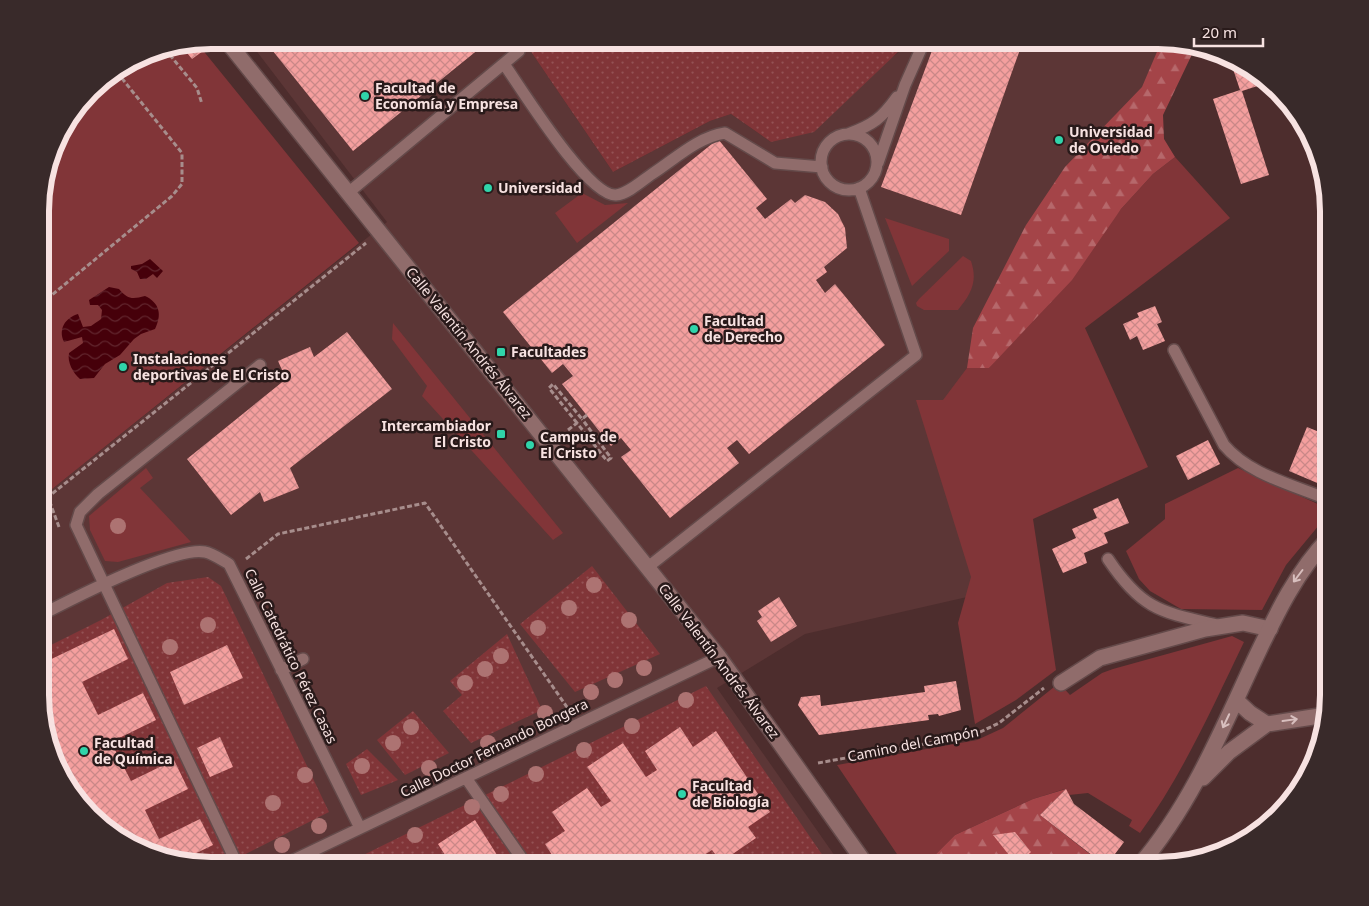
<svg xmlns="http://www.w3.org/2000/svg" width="1369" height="906" font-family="'Noto Sans',sans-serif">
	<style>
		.built { fill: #5c3636 }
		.grass { fill: #813538 }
		.forest { fill: url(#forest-firs) }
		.garden { fill: url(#garden-dots) }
		.water { fill: url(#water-waves) }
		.building { fill: url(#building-cross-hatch) }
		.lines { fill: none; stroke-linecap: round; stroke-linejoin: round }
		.service-casing { stroke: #644a4a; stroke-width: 14 }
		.pedestrian-casing { stroke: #644a4a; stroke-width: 18 }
		.minor-casing { stroke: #644a4a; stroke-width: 18 }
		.path { stroke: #a78d8c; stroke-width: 3; stroke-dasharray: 5 2.5; stroke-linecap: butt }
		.service { stroke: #906c6b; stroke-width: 11 }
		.pedestrian { stroke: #906c6b; stroke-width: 15 }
		.minor { stroke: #906c6b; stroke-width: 15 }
		.tree { fill: #ad7372 }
		.oneway { stroke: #d8bfbe }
		.poi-dot { fill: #30d4aa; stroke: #291a1a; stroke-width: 2 }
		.labels { text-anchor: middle; stroke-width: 5; stroke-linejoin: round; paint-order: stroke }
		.poi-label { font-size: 14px; font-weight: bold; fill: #f7e2e1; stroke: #291a1a; text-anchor: start }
		.street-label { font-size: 14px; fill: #f7e2e1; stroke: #291a1a }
		.rim { fill: none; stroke: #f7e2e1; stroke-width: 6 }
	</style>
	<defs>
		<pattern id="forest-firs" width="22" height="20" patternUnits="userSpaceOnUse" patternTransform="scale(1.25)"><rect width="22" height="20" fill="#a44448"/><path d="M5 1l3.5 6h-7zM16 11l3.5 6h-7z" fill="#b6686b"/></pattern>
		<pattern id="garden-dots" width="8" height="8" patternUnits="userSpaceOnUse" patternTransform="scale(1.25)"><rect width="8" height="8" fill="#813538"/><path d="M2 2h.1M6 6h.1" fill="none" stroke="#945254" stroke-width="1.8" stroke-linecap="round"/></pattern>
		<pattern id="water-waves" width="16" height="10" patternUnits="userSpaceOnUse" patternTransform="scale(1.25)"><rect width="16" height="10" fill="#46000a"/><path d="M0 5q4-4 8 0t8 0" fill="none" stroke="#61252d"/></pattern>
		<pattern id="building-cross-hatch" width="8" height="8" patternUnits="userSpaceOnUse" patternTransform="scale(1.25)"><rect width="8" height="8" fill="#f49f9e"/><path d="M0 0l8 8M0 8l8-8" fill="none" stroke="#ca8888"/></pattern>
	</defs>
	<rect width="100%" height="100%" fill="#4d2d2d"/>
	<path class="built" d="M248 40H523L613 172 710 121 731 114 771 142 898 53 904 40H1159L1188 45 1041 271 989 592 805 634 717 688 842 866H210L156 857 116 837 63 781 41 718V498L387 222Z"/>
	<path class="grass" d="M197 43 359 243 41 498V188L58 135 98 82 145 53Z
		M1175 157 1230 218 1085 328 1148 467 1033 519 1056 670 1016 700 975 724 958 623 971 577 916 400H943L967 368H989L1121 209 1153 174Z
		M582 193 605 205 628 203 577 243 555 213Z
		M885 218 949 239V251L912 286Z
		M963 256 971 261C978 282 971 294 958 310H924L917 306 916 303 919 299Z
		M393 323 563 533 553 540 422 396 427 386 392 339Z
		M146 468 153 478 140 488 191 542 118 562 105 561 90 530 89 516Z
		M1238 468 1329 509V513L1286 565 1262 610 1181 609 1150 591 1139 579 1126 551 1165 519V504Z
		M1232 636 1244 642C1212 708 1183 774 1140 833L1129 826 1132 820 1088 793 1069 795 1065 789 1033 799 955 835 929 861V866H905L837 765 977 740 1003 728 1059 683 1070 695 1102 673 1113 669Z"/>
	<path class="forest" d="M1162 40 1196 46 1163 115 1164 139 1175 157 1153 174 1121 209 1072 280 989 368H967L973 328 1026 225 1065 167 1142 87Z
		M1066 789 1040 815 1100 862 1096 866H929V861L955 835 1033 799Z"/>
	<path class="garden" d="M523 40H904L898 52 814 132 771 142 731 114 710 121 613 172Z
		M592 566 660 654 575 692 520 624Z
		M208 577 221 586 329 812 222 866 156 857 116 837 63 781 41 718V650L101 620 167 583Z
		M507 634 542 710 471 743 443 711 462 695 450 681Z
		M706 686 830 866H341Z
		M413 711 449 753 405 775 377 740Z
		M367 749 398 780 361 795 346 764Z"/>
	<path class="water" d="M150 259 163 271 157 278 153 274 146 279H140L137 272 131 269V266L142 264Z
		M109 287 119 289C128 300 133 299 145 296 160 303 162 315 155 329L141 334 134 339 120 355 105 364 94 378 80 379C73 373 67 362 69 353L83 343 82 337 64 342C58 329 65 318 78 314L83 327 91 326 101 319 102 310 98 305H90L89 300Z"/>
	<path class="building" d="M264 40H490L353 151Z
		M936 40 1023 41 961 215 881 187Z
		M197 43 203 51 192 59 183 48 176 53 172 48Z
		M1237 61 1253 69 1267 83 1242 91 1269 175 1241 184 1213 99 1240 90 1231 63Z
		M718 139 767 199 756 208 765 219 791 199 795 203 805 195 825 202 838 214 845 228 847 248 824 267 827 272 816 280 825 293 835 284 885 345 749 454 737 440 727 448 739 463 670 518 621 457 631 450 621 438 611 446 562 384 573 376 563 364 552 373 503 312Z
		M1155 306 1162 322 1157 324 1165 341 1143 350 1137 336 1130 340 1123 324 1139 317 1137 313Z
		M347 332 392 389 290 468 299 488 264 502 260 492 231 515 187 459 286 379 278 361 310 347 314 357Z
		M1325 384 1329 385V409L1317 405Z
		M1307 427 1329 436V488L1289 471Z
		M1208 440 1220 464 1188 480 1176 456Z
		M1118 498 1129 523 1104 533 1108 543 1084 553 1087 563 1063 573 1052 549 1076 538 1072 529 1097 518 1093 509Z
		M779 597 797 626 771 642 757 621 762 617 758 611Z
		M114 629 128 659 82 682 98 715 143 693 156 720 111 742 131 781 174 760 188 789 145 810 159 839 200 819 213 845 180 861 156 857 116 837 63 781 41 718V664Z
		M227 645 243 678 184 705 170 672Z
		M956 681 961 710 939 716 938 714 928 715 929 720 819 735 798 705 801 697 820 695 821 706 925 692 924 686Z
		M680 727 693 747 716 731 770 812 748 827 756 838 721 862 712 850 701 857 707 866H559L545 844 565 831 552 812 587 788 601 807 611 801 587 767 623 743 646 777 657 770 645 751Z
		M220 737 233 767 210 777 197 748Z
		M1066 789 1074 804 1124 842 1106 866 1040 815Z
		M475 820 504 866H452L438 844Z
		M1015 832 1031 852 1017 865 993 835Z
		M1252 836 1244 843 1227 848 1225 844Z
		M395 858 400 866H382Z"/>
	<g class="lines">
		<defs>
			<path id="service" d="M504 64C521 88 588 197 616 195 628 194 643 180 652 174 675 159 698 137 725 133L775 163 822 167
				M848 134C873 125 882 118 897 97
				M821 162a28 28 0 1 1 56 0a28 28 0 1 1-56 0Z
				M878 163 905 85 925 40
				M348 193 519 51
				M1174 350 1224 445C1249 475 1294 485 1329 500
				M1108 559C1142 610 1161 612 1217 625
				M648 567 916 355 859 188
				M41 615C72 599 175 546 205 552 212 553 222 560 229 564L360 828
				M281 670 303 659
				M466 778 527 866
				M238 866 76 525 80 512 98 494 260 365
				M281 866 719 657"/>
			<path id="pedestrian" d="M1061 683 1100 658 1205 629 1243 623 1270 629"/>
			<path id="minor" d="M226 40 719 657 867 866
				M1236 700 1250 713 1267 724
				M1203 778 1229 752 1267 724 1326 715
				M1139 866C1191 805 1221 732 1254 661 1275 617 1295 573 1329 538"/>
		</defs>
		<use href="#service" class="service-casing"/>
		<use href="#pedestrian" class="pedestrian-casing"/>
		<use href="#minor" class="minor-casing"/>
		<path class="path" d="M165 49 197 88 202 104
			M41 304 172 196 182 184V153L116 71
			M577 423 549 388 553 384 582 419 587 415
			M568 430 577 423 607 461 611 458 582 419
			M59 527 48 497 366 243
			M246 559 278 534 425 503 569 710
			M818 763 974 735 999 723 1044 688"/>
		<use href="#service" class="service"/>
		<use href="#pedestrian" class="pedestrian"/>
		<use href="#minor" class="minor"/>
	</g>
	<g class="tree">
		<circle cx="118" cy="526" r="8"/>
		<circle cx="594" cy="585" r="8"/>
		<circle cx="569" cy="608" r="8"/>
		<circle cx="629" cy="620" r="8"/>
		<circle cx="208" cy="625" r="8"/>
		<circle cx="538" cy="628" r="8"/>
		<circle cx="170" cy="647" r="8"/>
		<circle cx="501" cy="656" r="8"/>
		<circle cx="644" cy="668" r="8"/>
		<circle cx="485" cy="669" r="8"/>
		<circle cx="615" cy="680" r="8"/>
		<circle cx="465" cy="683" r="8"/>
		<circle cx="591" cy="692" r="8"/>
		<circle cx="686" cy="700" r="8"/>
		<circle cx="545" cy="713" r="8"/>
		<circle cx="632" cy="726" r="8"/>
		<circle cx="411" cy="727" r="8"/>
		<circle cx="393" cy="743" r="8"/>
		<circle cx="488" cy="743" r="8"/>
		<circle cx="584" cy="750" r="8"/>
		<circle cx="362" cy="766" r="8"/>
		<circle cx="429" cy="768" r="8"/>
		<circle cx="536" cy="774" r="8"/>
		<circle cx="305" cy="775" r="8"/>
		<circle cx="501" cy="794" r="8"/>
		<circle cx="273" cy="803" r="8"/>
		<circle cx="472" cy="807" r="8"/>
		<circle cx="319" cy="826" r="8"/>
		<circle cx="415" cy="835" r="8"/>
		<circle cx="282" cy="845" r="8"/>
	</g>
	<defs><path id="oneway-shaft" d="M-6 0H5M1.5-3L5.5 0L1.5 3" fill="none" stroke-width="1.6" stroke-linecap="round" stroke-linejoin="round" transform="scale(1.25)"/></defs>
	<g class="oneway">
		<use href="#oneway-shaft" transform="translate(1298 576) rotate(127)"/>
		<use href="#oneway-shaft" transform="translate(1290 720) rotate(-8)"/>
		<use href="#oneway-shaft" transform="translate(1226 721) rotate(115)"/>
	</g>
	<g class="poi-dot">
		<circle cx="365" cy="96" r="5"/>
		<circle cx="1059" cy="140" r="5"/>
		<circle cx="488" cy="188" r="5"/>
		<circle cx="694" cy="329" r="5"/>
		<rect x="496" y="347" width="10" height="10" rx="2.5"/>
		<circle cx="123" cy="367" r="5"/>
		<rect x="496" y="429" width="10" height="10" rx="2.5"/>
		<circle cx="530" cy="445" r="5"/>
		<circle cx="84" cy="751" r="5"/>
		<circle cx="682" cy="794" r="5"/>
	</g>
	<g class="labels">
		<g class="poi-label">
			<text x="375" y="93">Facultad de<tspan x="375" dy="16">Economía y Empresa</tspan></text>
			<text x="1069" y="137">Universidad<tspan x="1069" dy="16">de Oviedo</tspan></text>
			<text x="498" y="193">Universidad</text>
			<text x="704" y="326">Facultad<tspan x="704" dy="16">de Derecho</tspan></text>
			<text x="511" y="357">Facultades</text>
			<text x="133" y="364">Instalaciones<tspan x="133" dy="16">deportivas de El Cristo</tspan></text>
			<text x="491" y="431" text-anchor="end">Intercambiador<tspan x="491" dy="16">El Cristo</tspan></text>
			<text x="540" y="442">Campus de<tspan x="540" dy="16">El Cristo</tspan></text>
			<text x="94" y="748">Facultad<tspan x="94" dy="16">de Química</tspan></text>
			<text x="692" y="791">Facultad<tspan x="692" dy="16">de Biología</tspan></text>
		</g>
		<g class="street-label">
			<text transform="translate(469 343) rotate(51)" y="5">Calle Valentín Andrés Álvarez</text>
			<text transform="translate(291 656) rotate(64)" y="5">Calle Catedrático Pérez Casas</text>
			<text transform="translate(719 661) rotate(53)" y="5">Calle Valentín Andrés Álvarez</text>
			<text transform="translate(913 744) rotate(-11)" y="5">Camino del Campón</text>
			<text transform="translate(494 748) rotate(-26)" y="5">Calle Doctor Fernando Bongera</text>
		</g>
	</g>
	<path d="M0 0H1369V906H0ZM211 49H1158A162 162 0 0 1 1320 211V695A162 162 0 0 1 1158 857H211A162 162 0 0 1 49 695V211A162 162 0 0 1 211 49Z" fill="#392a2a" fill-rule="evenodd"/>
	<path class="rim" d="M211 49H1158A162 162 0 0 1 1320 211V695A162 162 0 0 1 1158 857H211A162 162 0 0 1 49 695V211A162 162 0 0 1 211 49Z"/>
	<path d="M1194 38v8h69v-8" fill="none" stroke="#f7e2e1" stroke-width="2.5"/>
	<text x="1202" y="38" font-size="15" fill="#f7e2e1" stroke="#291a1a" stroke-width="4" paint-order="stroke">20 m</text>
</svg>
